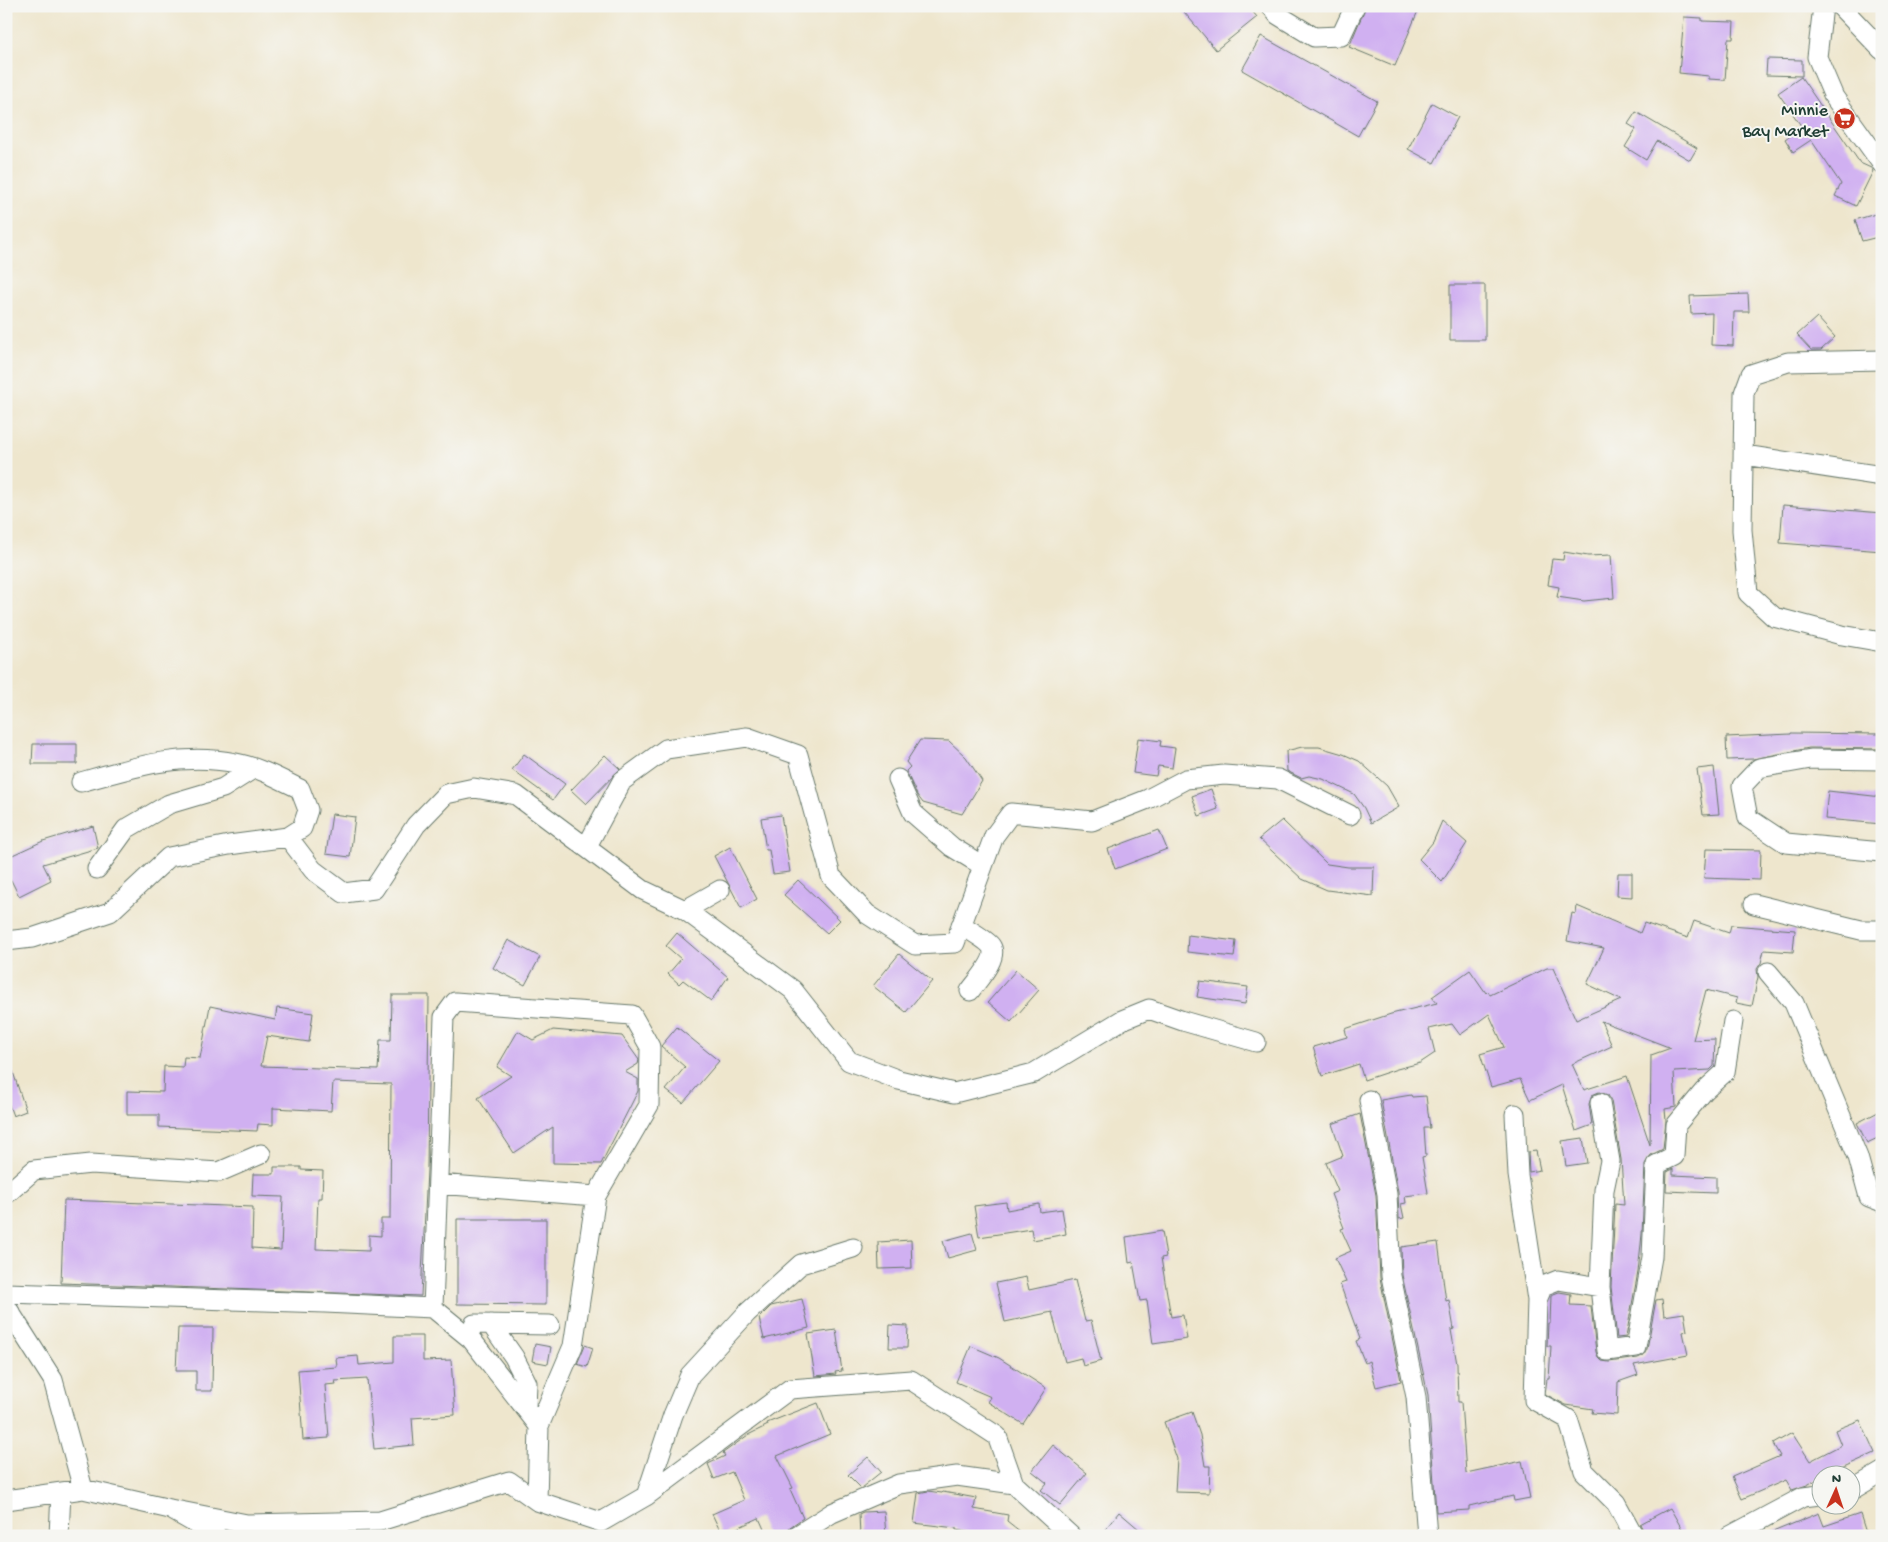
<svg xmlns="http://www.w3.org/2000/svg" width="1888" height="1542" font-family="'Gochi Hand',sans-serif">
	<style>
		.building { fill: #d0b0f1; fill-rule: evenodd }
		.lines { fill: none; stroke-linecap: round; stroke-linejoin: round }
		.minor-casing { stroke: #67786a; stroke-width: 21 }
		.minor { stroke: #fff; stroke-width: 19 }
		.labels { text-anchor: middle; stroke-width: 4; stroke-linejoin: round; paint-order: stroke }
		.poi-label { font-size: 18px; fill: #1f3d34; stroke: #f6f6f2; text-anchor: end }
	</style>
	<rect width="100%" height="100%" fill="#f6f6f2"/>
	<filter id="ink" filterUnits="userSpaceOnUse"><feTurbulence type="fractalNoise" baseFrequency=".02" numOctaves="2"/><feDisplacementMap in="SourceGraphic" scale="10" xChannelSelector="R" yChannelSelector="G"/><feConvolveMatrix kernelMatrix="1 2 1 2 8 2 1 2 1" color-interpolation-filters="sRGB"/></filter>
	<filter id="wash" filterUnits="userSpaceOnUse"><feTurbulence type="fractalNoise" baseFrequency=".0096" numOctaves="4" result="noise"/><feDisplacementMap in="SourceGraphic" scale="20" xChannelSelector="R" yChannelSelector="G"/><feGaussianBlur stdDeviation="1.12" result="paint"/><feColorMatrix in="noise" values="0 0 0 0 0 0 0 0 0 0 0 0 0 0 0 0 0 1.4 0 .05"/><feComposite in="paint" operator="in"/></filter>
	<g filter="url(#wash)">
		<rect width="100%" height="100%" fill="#eee6cd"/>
		<g id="blocks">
			<path class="building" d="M1179 6H1248L1257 17 1216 50Z
				M1366 6H1420L1395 66 1349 47Z
				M1684 17 1702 18V21L1734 22 1733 39H1728L1725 80 1709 79V76L1679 73Z
				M1261 36 1377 101 1358 136 1242 70Z
				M1767 59 1802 60V76L1766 75Z
				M1801 77 1860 163 1871 168 1873 171 1856 206 1835 196 1841 184 1811 140 1793 152 1785 139 1802 127 1778 93Z
				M1432 103 1458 117 1434 163 1408 149Z
				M1636 112 1697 148 1690 160 1657 141 1646 160 1625 147 1636 129 1628 124Z
				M1882 212V236L1862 241 1855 220Z
				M1450 285H1485V340H1450Z
				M1748 294 1749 312H1734L1733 346 1711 345 1712 313 1691 314 1690 296Z
				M1817 317 1835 337 1821 350H1811L1797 335Z
				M1783 505 1882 513V551L1780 543Z
				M1564 552 1588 556 1611 555 1614 598 1584 601 1557 597 1559 587 1548 585 1552 559 1563 560Z
				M1791 733 1882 734V749L1809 748 1753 759 1727 760 1726 737 1791 734Z
				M1138 738 1161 741 1160 746 1175 748 1172 768 1158 766 1156 776 1133 773Z
				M920 740 949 741 966 757 982 781 962 814 923 803 917 795 906 771 910 767 906 762Z
				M33 744H77V764H32Z
				M1302 747H1319L1343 754 1359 761 1387 786 1399 807 1371 823 1364 808 1354 794 1323 779 1309 776 1301 778 1287 771 1286 751Z
				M524 754 565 784 553 800 512 770Z
				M605 755 620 769 586 804 571 790Z
				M1714 767 1719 814 1703 815 1697 769Z
				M1211 789 1218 809 1199 816 1192 796Z
				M1828 791 1882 797V824L1825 819Z
				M332 814 355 817 350 857 326 854Z
				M781 815 790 872 773 874 769 850H766L761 818Z
				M1282 820 1327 864 1348 867H1374L1373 896 1327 890 1302 879 1259 839Z
				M1442 821 1467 843 1442 882 1419 859 1433 842Z
				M93 826 98 848 43 864 51 880 19 896 11 880 6 882V858L43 841Z
				M1159 830 1167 849 1115 869 1108 849Z
				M730 847 757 899 741 908 714 856Z
				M1706 849 1761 850 1760 880 1704 878Z
				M1618 873H1632V897L1617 896Z
				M798 880 840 920 827 933 784 895Z
				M1577 906 1640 933 1644 923 1688 938 1694 921 1729 933 1731 925 1795 930 1793 952 1764 950 1761 963 1757 969 1758 977 1752 1006 1736 1003 1737 998 1706 990 1693 1040 1715 1039 1714 1066 1710 1070 1674 1072 1676 1107 1665 1109 1666 1120 1663 1149 1651 1155 1645 1164 1642 1234 1638 1272 1626 1337 1617 1338 1611 1287 1615 1204 1624 1205 1621 1159 1611 1101 1608 1095 1599 1092 1592 1095 1589 1104 1592 1125 1576 1131 1562 1085 1530 1100 1520 1079 1491 1087 1480 1054 1504 1047 1489 1014 1460 1035 1452 1024 1429 1029 1435 1053 1420 1063 1397 1069 1364 1080 1359 1064 1322 1076 1313 1047 1347 1037 1345 1029 1391 1014 1437 1003 1432 997 1470 970 1486 993 1488 991 1490 995 1547 968H1553L1576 1020 1621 1000 1587 984 1604 948 1567 941 1572 913 1576 914ZM1601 1021 1671 1048 1651 1055 1650 1145 1627 1076 1584 1090 1572 1064 1612 1046Z
				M677 933 728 977 711 1001 683 980 679 984 668 974 681 959 666 946Z
				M1188 935 1236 941 1234 957 1187 952Z
				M508 940 540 957 525 985 493 968Z
				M899 954 932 981 906 1012 873 986Z
				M1016 970 1039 990 1011 1022 988 1002Z
				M1200 981 1248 987 1245 1004 1197 997Z
				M392 995H429L427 1170 421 1296 61 1283 64 1200 253 1207 252 1248 281 1250 283 1197 252 1196 253 1174H274V1167H301V1170L323 1171 322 1198H318L316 1249 369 1251V1235L381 1236V1219H390L391 1084 333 1082 331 1111 273 1108V1125L258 1124 257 1131 159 1127V1115H127V1091L163 1092 164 1066 183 1067 184 1057 200 1058 210 1006 275 1020 277 1008 313 1013 309 1042 267 1036 261 1066 378 1070 380 1040H391Z
				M677 1027 719 1061 683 1103 666 1090 685 1067 661 1046Z
				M553 1030 622 1036 639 1060 638 1064 625 1072 638 1079V1091L601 1164 553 1163V1127L514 1153 478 1098 511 1076 497 1067 518 1031 533 1040Z
				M9 1060 26 1111 13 1116 6 1097V1061Z
				M1411 1095 1412 1097 1426 1096 1430 1128H1424L1426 1156 1422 1157 1428 1193 1405 1196 1406 1203 1401 1204 1404 1218 1399 1219 1398 1192 1381 1100Z
				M1882 1110V1136L1867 1143 1857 1123Z
				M1360 1114 1376 1195 1380 1278 1401 1381 1376 1387 1369 1361 1365 1363 1356 1341 1360 1339 1340 1284 1346 1282 1335 1258 1351 1251 1341 1229 1344 1228 1331 1194 1338 1191 1326 1163 1343 1156 1332 1124Z
				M1583 1138 1587 1163 1566 1166 1562 1141Z
				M1536 1151 1540 1170 1529 1172 1528 1152Z
				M1673 1169V1175L1716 1177V1193L1666 1191 1667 1172Z
				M1006 1202 1007 1210 1039 1204 1040 1212 1062 1209 1066 1234 1033 1240 1031 1229 979 1237 974 1206Z
				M457 1219H546V1305L457 1304Z
				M1162 1231 1166 1257 1161 1258 1171 1317 1183 1315 1187 1339 1153 1344 1147 1300 1140 1301 1133 1262 1129 1263 1126 1237Z
				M972 1233 977 1250 948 1258 943 1241Z
				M911 1240 912 1268 879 1269 878 1242Z
				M1438 1242 1446 1301 1449 1300 1454 1329 1451 1330 1457 1364 1458 1402H1461L1466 1473 1522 1461 1530 1498 1514 1501 1513 1496 1469 1506V1510L1436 1512 1428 1395 1402 1275 1401 1247Z
				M1026 1277 1029 1290 1075 1280 1085 1321 1091 1320 1101 1361 1083 1366 1081 1358 1065 1362 1052 1312 1005 1322 996 1283Z
				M1559 1292 1571 1294 1570 1305 1591 1306 1596 1352 1598 1357 1602 1361 1609 1362 1638 1358 1644 1355 1647 1349 1656 1300 1662 1299 1664 1316 1684 1313 1687 1331 1683 1332 1688 1355 1634 1365 1638 1375 1618 1382 1617 1415 1592 1413 1593 1409 1566 1405 1545 1394 1547 1379H1549L1551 1346H1547L1548 1323H1550L1551 1295Z
				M802 1299 809 1328 764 1339 759 1318 771 1306Z
				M890 1325 908 1326 907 1348H889Z
				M178 1328H213L212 1391H196V1371H176Z
				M836 1330 842 1371 835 1372 836 1374 815 1376 808 1334Z
				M394 1336H423V1361L451 1360 455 1415 412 1418 414 1445 374 1449 367 1379 335 1381 336 1384 325 1385 329 1438 303 1440 298 1370 337 1367 336 1358 358 1356 359 1365 394 1362Z
				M535 1344 551 1347 548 1364 532 1361Z
				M585 1345 593 1348 587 1367 577 1364Z
				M971 1346 999 1358 1046 1388 1023 1424 988 1402 991 1397 956 1382Z
				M818 1403 830 1434 777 1456 793 1488 790 1489 803 1518 790 1527 785 1536H767L759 1518 722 1535 712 1514 744 1500 732 1472 714 1479 708 1464 725 1456 723 1453 748 1435 768 1425 767 1423Z
				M1192 1412 1200 1435 1205 1466H1210L1209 1493 1175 1492 1177 1459 1164 1422Z
				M1860 1420 1875 1453 1828 1474H1820V1478L1807 1485 1792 1490 1786 1480 1742 1499 1732 1477 1780 1456 1773 1444 1792 1433 1810 1461 1841 1445 1835 1430Z
				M1053 1445 1087 1473 1060 1505 1041 1490 1047 1483 1032 1471Z
				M868 1457 881 1472 861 1488 848 1475Z
				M928 1491 942 1493 943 1492 976 1498 974 1509 1008 1515 1007 1521 1026 1536H987L956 1530V1528L914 1523 918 1493Z
				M1670 1508 1686 1536H1646L1640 1524Z
				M884 1511 886 1535 860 1536 859 1514 863 1512Z
				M1119 1512 1147 1536H1100Z
				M1819 1513 1824 1526 1860 1514 1867 1536H1763Z"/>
		</g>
	</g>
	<g filter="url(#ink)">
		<use href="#blocks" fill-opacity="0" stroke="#67786a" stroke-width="1"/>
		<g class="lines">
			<defs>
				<path id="minor" d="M1271 6 1278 15 1314 37 1341 36 1355 6
					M1823 6 1817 57 1834 97 1882 164
					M1840 6 1882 50
					M1882 360 1788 362 1751 374 1744 393 1742 530 1748 593 1774 617 1842 635 1882 642
					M1744 455 1882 476
					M1882 760 1811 759 1759 768 1742 786 1748 818 1786 843 1882 852
					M898 779 913 813 952 847 983 866
					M81 782C133 767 181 752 236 763 258 767 280 779 300 789L308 810 302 828 288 837
					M587 846 622 781 666 749 747 737 798 755 831 876 867 914 915 945 955 943 994 836 1011 813 1092 821 1148 799 1186 779 1224 775 1278 779 1350 815
					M97 869 126 829 169 804 223 788 253 769
					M1754 904 1861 930H1882
					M685 910 720 890
					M961 925C969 930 987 940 991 946 999 958 977 981 970 991
					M6 941 32 938 110 912 169 857 229 845 288 837 313 870 344 893 374 889 416 825 446 794 474 788 516 795 643 890 685 910 793 990 849 1061 899 1080 954 1093 1034 1073 1122 1020 1149 1009 1183 1021 1256 1042
					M1768 972 1794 1003 1858 1157 1869 1197 1882 1202
					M1369 1100 1387 1194 1391 1276 1416 1397 1427 1536
					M1600 1103 1610 1161 1604 1190 1600 1287 1607 1351 1636 1347 1652 1257 1656 1165 1674 1156 1676 1125 1704 1091 1725 1072 1733 1021
					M1515 1114 1518 1175 1537 1300 1534 1400 1568 1419 1584 1471 1616 1503 1634 1536
					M438 1184 596 1196
					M8 1193 34 1170 91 1164 219 1172 261 1154
					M6 1293 325 1303 433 1308 471 1339 539 1426 537 1501
					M1537 1300 1543 1286 1558 1280 1600 1287
					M6 1306 53 1380 83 1489
					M433 1308 444 1017 455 1002 632 1015 650 1047 649 1105 596 1196 573 1346 539 1426
					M474 1324 550 1325
					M491 1324 514 1357 527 1383 526 1409
					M1850 1491 1882 1472
					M646 1496 673 1415 690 1375 747 1313 801 1264 853 1248
					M6 1500 83 1489 170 1509 217 1536
					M170 1509 247 1524 380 1521 509 1481 537 1501 601 1522 646 1496 790 1389 911 1380 997 1436 1014 1484 1071 1536
					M59 1536 61 1492
					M796 1536 832 1513 899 1484 957 1476 1014 1484
					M1730 1536 1803 1497 1820 1495"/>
			</defs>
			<use href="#minor" class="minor-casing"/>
			<use href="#minor" class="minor"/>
		</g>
	</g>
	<defs>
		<symbol id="supermarket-disc" viewBox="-11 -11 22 22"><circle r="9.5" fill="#c8321e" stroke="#f6f6f2"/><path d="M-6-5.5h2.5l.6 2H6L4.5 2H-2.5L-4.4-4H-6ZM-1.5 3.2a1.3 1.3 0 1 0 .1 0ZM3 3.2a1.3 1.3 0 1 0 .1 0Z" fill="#fff"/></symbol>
	</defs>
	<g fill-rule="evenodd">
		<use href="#supermarket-disc" x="1832" y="106" width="25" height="25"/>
	</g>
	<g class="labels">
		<g class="poi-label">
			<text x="1828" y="115">Minnie<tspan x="1828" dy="21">Bay Market</tspan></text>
		</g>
	</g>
	<rect width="1888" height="1542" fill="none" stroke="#f6f6f2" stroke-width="25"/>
	<g transform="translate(1836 1490) rotate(3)"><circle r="24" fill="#f6f6f2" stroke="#a0aca6"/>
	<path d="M0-4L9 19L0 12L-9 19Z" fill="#c8321e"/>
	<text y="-8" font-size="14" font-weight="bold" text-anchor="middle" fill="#1f3d34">N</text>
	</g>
</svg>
